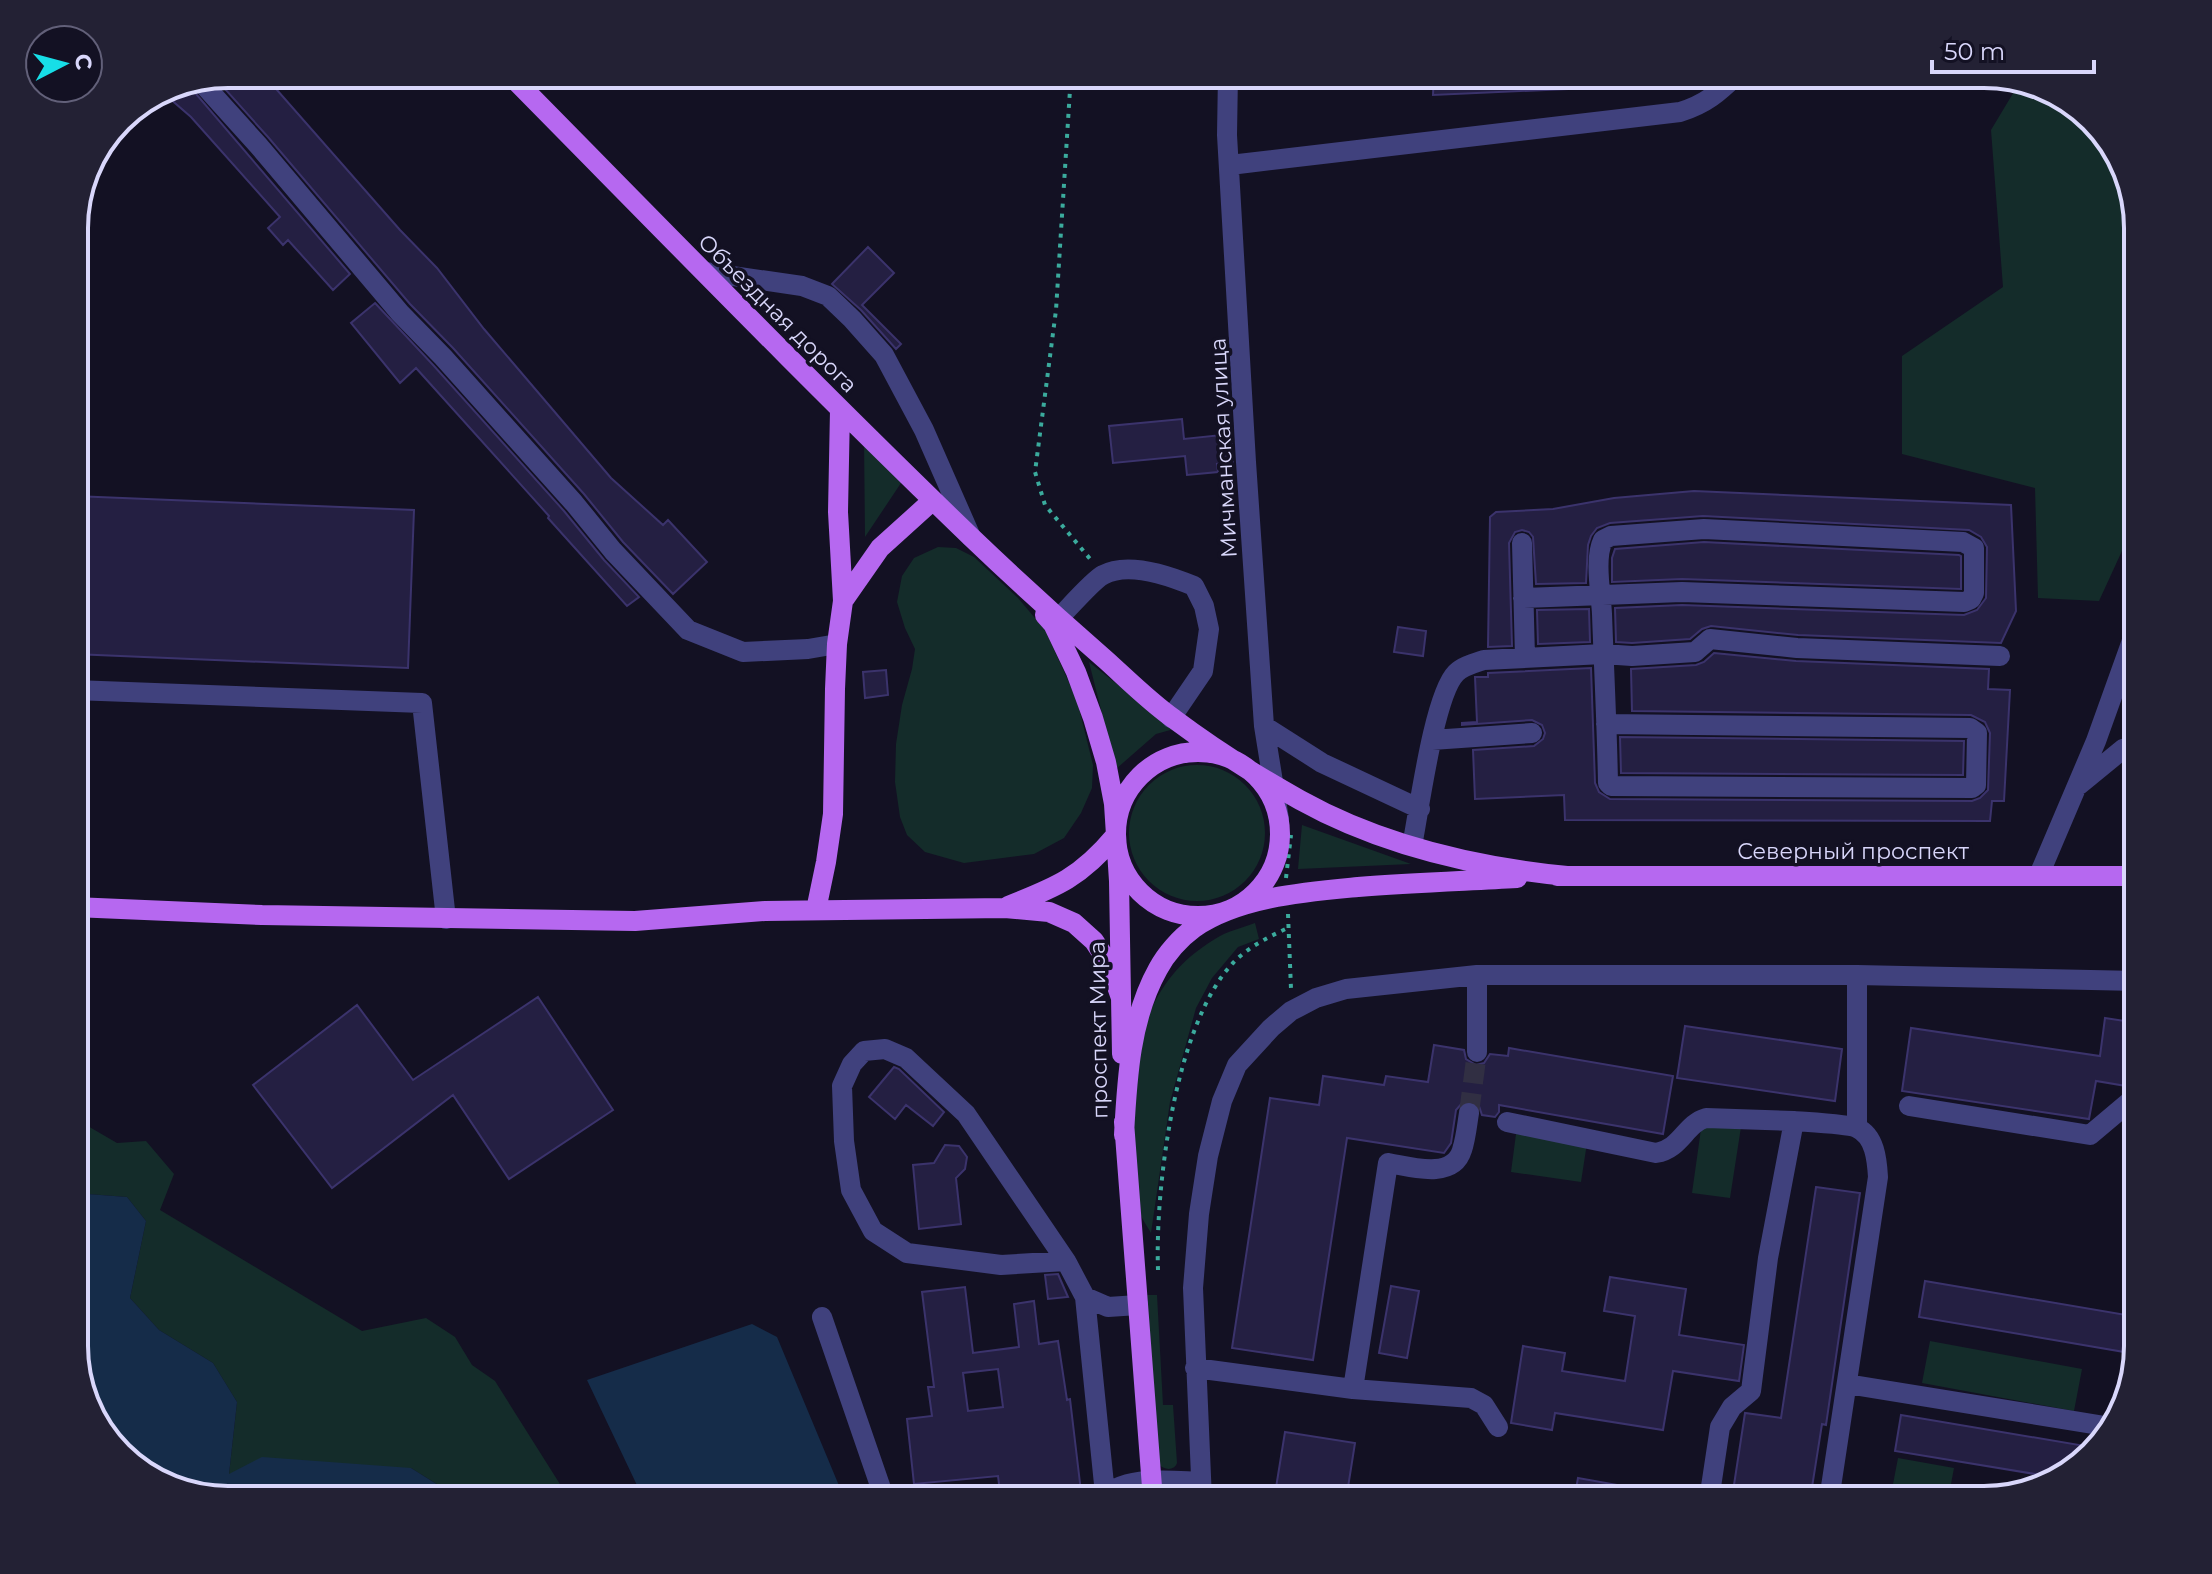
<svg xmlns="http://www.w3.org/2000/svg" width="2212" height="1574" font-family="Montserrat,sans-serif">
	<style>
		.green { fill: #142c2a }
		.water { fill: #152c49 }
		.building { fill: #241f42; stroke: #3b336c; stroke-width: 2; fill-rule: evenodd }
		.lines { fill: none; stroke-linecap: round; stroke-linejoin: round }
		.minor-tunnel { stroke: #312f43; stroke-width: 20; stroke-dasharray: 20 10; stroke-linecap: butt }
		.path { stroke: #3bab9d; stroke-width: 4; stroke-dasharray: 4 6; stroke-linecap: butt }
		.minor { stroke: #40417d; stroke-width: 20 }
		.major { stroke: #b668f0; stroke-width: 20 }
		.labels { text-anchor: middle; stroke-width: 7; stroke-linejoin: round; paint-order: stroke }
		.street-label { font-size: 22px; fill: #d9d7fb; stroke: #131123 }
		.rim { fill: none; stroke: #d9d7fb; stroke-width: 4 }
	</style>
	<rect width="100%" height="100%" fill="#131123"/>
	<path class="green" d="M2018 85 2077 106 2122 159 2138 227V516L2099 601 2038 598 2035 488 1902 454V356L2003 287 1991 130Z
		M864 440 903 480 865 537Z
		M938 547 956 548 974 557 1018 598 1045 630 1077 700 1093 765 1092 788 1081 813 1064 838 1034 854 964 863 925 852 907 835 900 817 895 782 896 744 902 705 912 669 915 649 905 628 897 602 902 576 914 558Z
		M1089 662 1174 729 1156 734 1116 769Z
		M1129 833a68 68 0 1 1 136 0a68 68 0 1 1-136 0Z
		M1302 825 1411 864 1298 869Z
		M1255 923 1259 939 1238 947 1212 978 1196 1008 1170 1102 1151 1233C1147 1226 1142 1219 1139 1212 1134 1199 1135 1154 1134 1138 1131 1057 1140 984 1215 939 1227 931 1242 928 1255 923Z
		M74 1118 117 1143 146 1141 174 1174 160 1210 362 1331 426 1318 455 1337 472 1365 495 1381 570 1500H462L411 1468 229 1474 237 1402 213 1363 159 1330 130 1298 146 1221 127 1197 74 1193Z
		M1702 1122 1741 1127 1730 1198 1692 1193Z
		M1516 1134 1587 1143 1581 1182 1511 1172Z
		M1147 1295H1157L1163 1405H1173L1177 1463C1174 1471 1165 1470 1159 1465Z
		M1930 1341 2082 1369 2074 1411 1922 1383Z
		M1898 1458 1954 1468 1948 1500H1890Z"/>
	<path class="water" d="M74 1193 127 1197 146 1221 130 1298 159 1330 213 1363 237 1402 229 1474 262 1457 411 1468 462 1500H227L135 1468 94 1423 74 1356Z
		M752 1324 777 1337 845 1500H644L587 1380Z"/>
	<path class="building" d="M228 74H263L400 230 437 268 484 329 611 478 663 525 668 520 707 562 673 594 623 542 584 494 453 348 410 304 268 137 216 79Z
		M1434 74H1590V88L1433 95Z
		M191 88 350 274 333 290 288 240 283 245 268 228 280 217 191 117 168 97Z
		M868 247 894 273 862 305 901 344 896 349 861 310 832 284Z
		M375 303 434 366 564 511 604 560 639 597 627 606 548 518 549 516 416 368 400 383 351 323Z
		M1182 419 1184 439 1231 434 1233 463 1217 464 1218 472 1187 475 1185 456 1113 463 1109 426Z
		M1694 491 2011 505 2016 611 2001 643 1798 635 1711 626 1702 629 1690 639 1632 643 1616 642 1615 608 1682 605 1964 615 1977 610 1986 598 1987 547 1981 537 1969 530 1703 516 1610 523 1597 528 1591 536 1588 545 1586 583 1536 584 1533 537 1529 532 1522 530 1515 532 1509 543 1512 646 1488 647 1490 517 1496 512 1553 509 1614 498Z
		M74 496 414 510 408 668 74 654Z
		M1704 542 1959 555 1961 556V589L1682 579 1612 582V558L1615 549Z
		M1589 609 1590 642 1538 644 1537 610Z
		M1398 627 1426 631 1423 656 1394 652Z
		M1714 653 1796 661 1989 669 1988 689 2010 690 2004 801H1992L1990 821 1565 820 1564 795 1475 799 1473 750 1534 746 1543 739 1545 733 1542 725 1532 720 1462 725V723L1477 722 1475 677H1488V673L1591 668 1595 783 1599 792 1610 799 1972 801 1980 798 1988 790 1990 733 1985 722 1971 715 1632 711 1631 669 1696 665 1704 662Z
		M886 670 888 695 865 698 863 672Z
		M1620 737 1964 741 1963 775 1621 773Z
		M538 997 613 1110 509 1179 453 1095 332 1188 253 1085 357 1005 413 1080Z
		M2105 1018 2138 1023V1088L2096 1081 2089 1119 1902 1091 1911 1028 2100 1056Z
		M1685 1026 1842 1049 1835 1101 1677 1078Z
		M1434 1045 1464 1050 1466 1059 1476 1065 1484 1063 1490 1054 1508 1056 1509 1048 1673 1076 1663 1134 1499 1105V1112L1495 1117 1482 1115 1478 1103 1470 1100 1464 1101 1456 1110 1451 1143 1444 1153 1347 1138 1313 1360 1232 1348 1270 1098 1319 1105 1323 1076 1384 1085 1386 1076 1428 1082Z
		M894 1067 899 1069 944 1112 933 1126 906 1105 895 1119 869 1097Z
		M945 1145 959 1146 967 1157 965 1169 956 1178 961 1224 919 1229 913 1165 934 1163Z
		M1816 1187 1860 1193 1826 1425 1822 1424 1810 1500H1747L1732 1498 1745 1413 1781 1418Z
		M1058 1274 1068 1297 1048 1299 1045 1275Z
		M1610 1277 1686 1289 1679 1335 1744 1345 1739 1381 1673 1371 1663 1430 1555 1413 1552 1430 1511 1423 1523 1346 1565 1353 1562 1371 1625 1381 1635 1316 1604 1311Z
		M1925 1281 2138 1317V1347L2136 1354 1919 1317Z
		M1391 1286 1419 1291 1407 1358 1379 1353Z
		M965 1287 973 1353 1019 1347 1014 1304 1034 1301 1039 1344 1058 1341 1067 1400 1070 1399 1082 1500H1001L998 1476 914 1484 907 1419 932 1416 928 1387H934L922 1292ZM998 1369 1003 1407 968 1411 963 1373Z
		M1901 1415 2097 1448 2059 1478 1895 1451Z
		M1285 1432 1355 1443 1346 1500H1274Z
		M1578 1478 1651 1491 1650 1500H1574Z"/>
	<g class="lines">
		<path class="minor-tunnel" d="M1469 1113 1477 1052"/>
		<path class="path" d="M1071 74 1056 310 1035 472 1045 505 1091 560
			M1286 878 1291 835
			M1288 914 1291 989
			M1158 1270C1155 1188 1175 1024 1233 963 1248 947 1270 936 1290 927"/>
		<path class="minor" d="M1113 74 1135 75
			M1228 74 1227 135 1246 462 1264 726 1279 819
			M203 84 258 145 400 313 443 357 574 503 613 551 688 630 743 652 808 649 837 644
			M1230 165 1680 112C1706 104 1718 93 1738 74
			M705 272 802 286 828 296 852 319 884 355 924 430 971 537
			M1522 543 1525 657
			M1523 598 1682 592 1964 602 1971 599 1974 593V548L1963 542 1704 529 1611 536 1603 540C1594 559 1601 593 1602 614 1604 670 1607 727 1608 783L1611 786 1972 788 1976 785 1977 733 1970 728 1606 724
			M1058 619C1068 609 1093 580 1103 575 1128 561 1170 576 1194 586L1204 606 1209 629 1203 671 1171 718
			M74 690 422 703 446 919
			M1264 726 1322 763 1420 809
			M1432 740 1532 733
			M2079 785 2123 749 2138 745
			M1412 846C1419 811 1434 695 1456 673 1463 666 1475 663 1484 660L1603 654 1632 656 1695 652 1710 639 1797 648 2000 656
			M2039 875 2096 741 2138 624
			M1477 975V1052
			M1857 975V1128
			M1909 1106 2090 1135 2128 1103 2138 1104
			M1507 1122 1656 1153C1681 1149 1685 1124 1706 1118L1794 1121
			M1066 1261 1001 1265 907 1253 873 1231 851 1190 844 1141 842 1086 852 1064 864 1051 885 1049 906 1058 966 1114 1066 1261 1085 1297 1105 1494
			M1085 1297 1108 1307 1138 1305
			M822 1317 885 1500
			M1195 1368 1353 1389 1471 1398 1484 1405 1498 1427
			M1847 1384 2111 1427
			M1353 1389 1388 1163C1411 1167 1453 1180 1462 1150 1466 1138 1467 1125 1469 1113
			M1100 1500C1124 1474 1170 1481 1201 1482
			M1202 1500 1193 1288 1199 1214 1208 1156 1222 1101 1237 1065 1271 1028 1291 1011 1316 998 1346 989 1477 975H1857L2138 981
			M1709 1500 1720 1427 1732 1407 1751 1391 1768 1258 1794 1121C1805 1122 1849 1124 1857 1128 1875 1136 1877 1160 1878 1177L1829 1500"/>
		<path class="major" d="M509 74C662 229 814 386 971 537 1016 580 1061 621 1107 661 1129 681 1150 702 1174 719 1214 749 1257 776 1300 800 1381 845 1476 867 1567 876
			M843 601 880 548 932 501
			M1045 615 1053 624 1076 672 1093 718 1106 762 1114 804 1119 881 1122 1054
			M1116 834a82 82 0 1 1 164 0a82 82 0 1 1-164 0Z
			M1557 876H2138
			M1008 906C1057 887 1081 877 1116 835
			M74 907 262 915 635 921 765 911 1005 908 1049 912 1074 923 1094 941 1109 964 1121 998
			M816 910 826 862 833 814 835 689 837 644 843 601 838 512 840 410
			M1124 1122 1153 1500
			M1124 1135C1127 1079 1130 1019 1158 969 1166 954 1180 938 1194 928 1239 897 1305 892 1358 887 1411 883 1464 881 1517 878"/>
	</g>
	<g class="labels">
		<g class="street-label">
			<text transform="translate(778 313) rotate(45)" y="8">Объездная дорога</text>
			<text transform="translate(1223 448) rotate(-93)" y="8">Мичманская улица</text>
			<text x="1853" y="859">Северный проспект</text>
			<text transform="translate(1098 1030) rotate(-91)" y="8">проспект Мира</text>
		</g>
	</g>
	<path d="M0 0H2212V1574H0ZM228 88H1984A140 140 0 0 1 2124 228V1346A140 140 0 0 1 1984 1486H228A140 140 0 0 1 88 1346V228A140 140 0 0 1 228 88Z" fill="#232134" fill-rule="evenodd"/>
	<path class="rim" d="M228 88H1984A140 140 0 0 1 2124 228V1346A140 140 0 0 1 1984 1486H228A140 140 0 0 1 88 1346V228A140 140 0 0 1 228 88Z"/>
	<g transform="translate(64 64) rotate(84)"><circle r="38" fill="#131123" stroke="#626079" stroke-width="2"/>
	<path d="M0-6L14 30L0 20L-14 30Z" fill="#17dee7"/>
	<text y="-12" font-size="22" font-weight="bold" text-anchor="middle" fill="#d9d7fb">С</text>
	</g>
	<path d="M1932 60v12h162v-12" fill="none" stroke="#d9d7fb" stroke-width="4"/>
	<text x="1944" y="60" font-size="24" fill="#d9d7fb" stroke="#131123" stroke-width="6" paint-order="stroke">50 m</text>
</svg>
